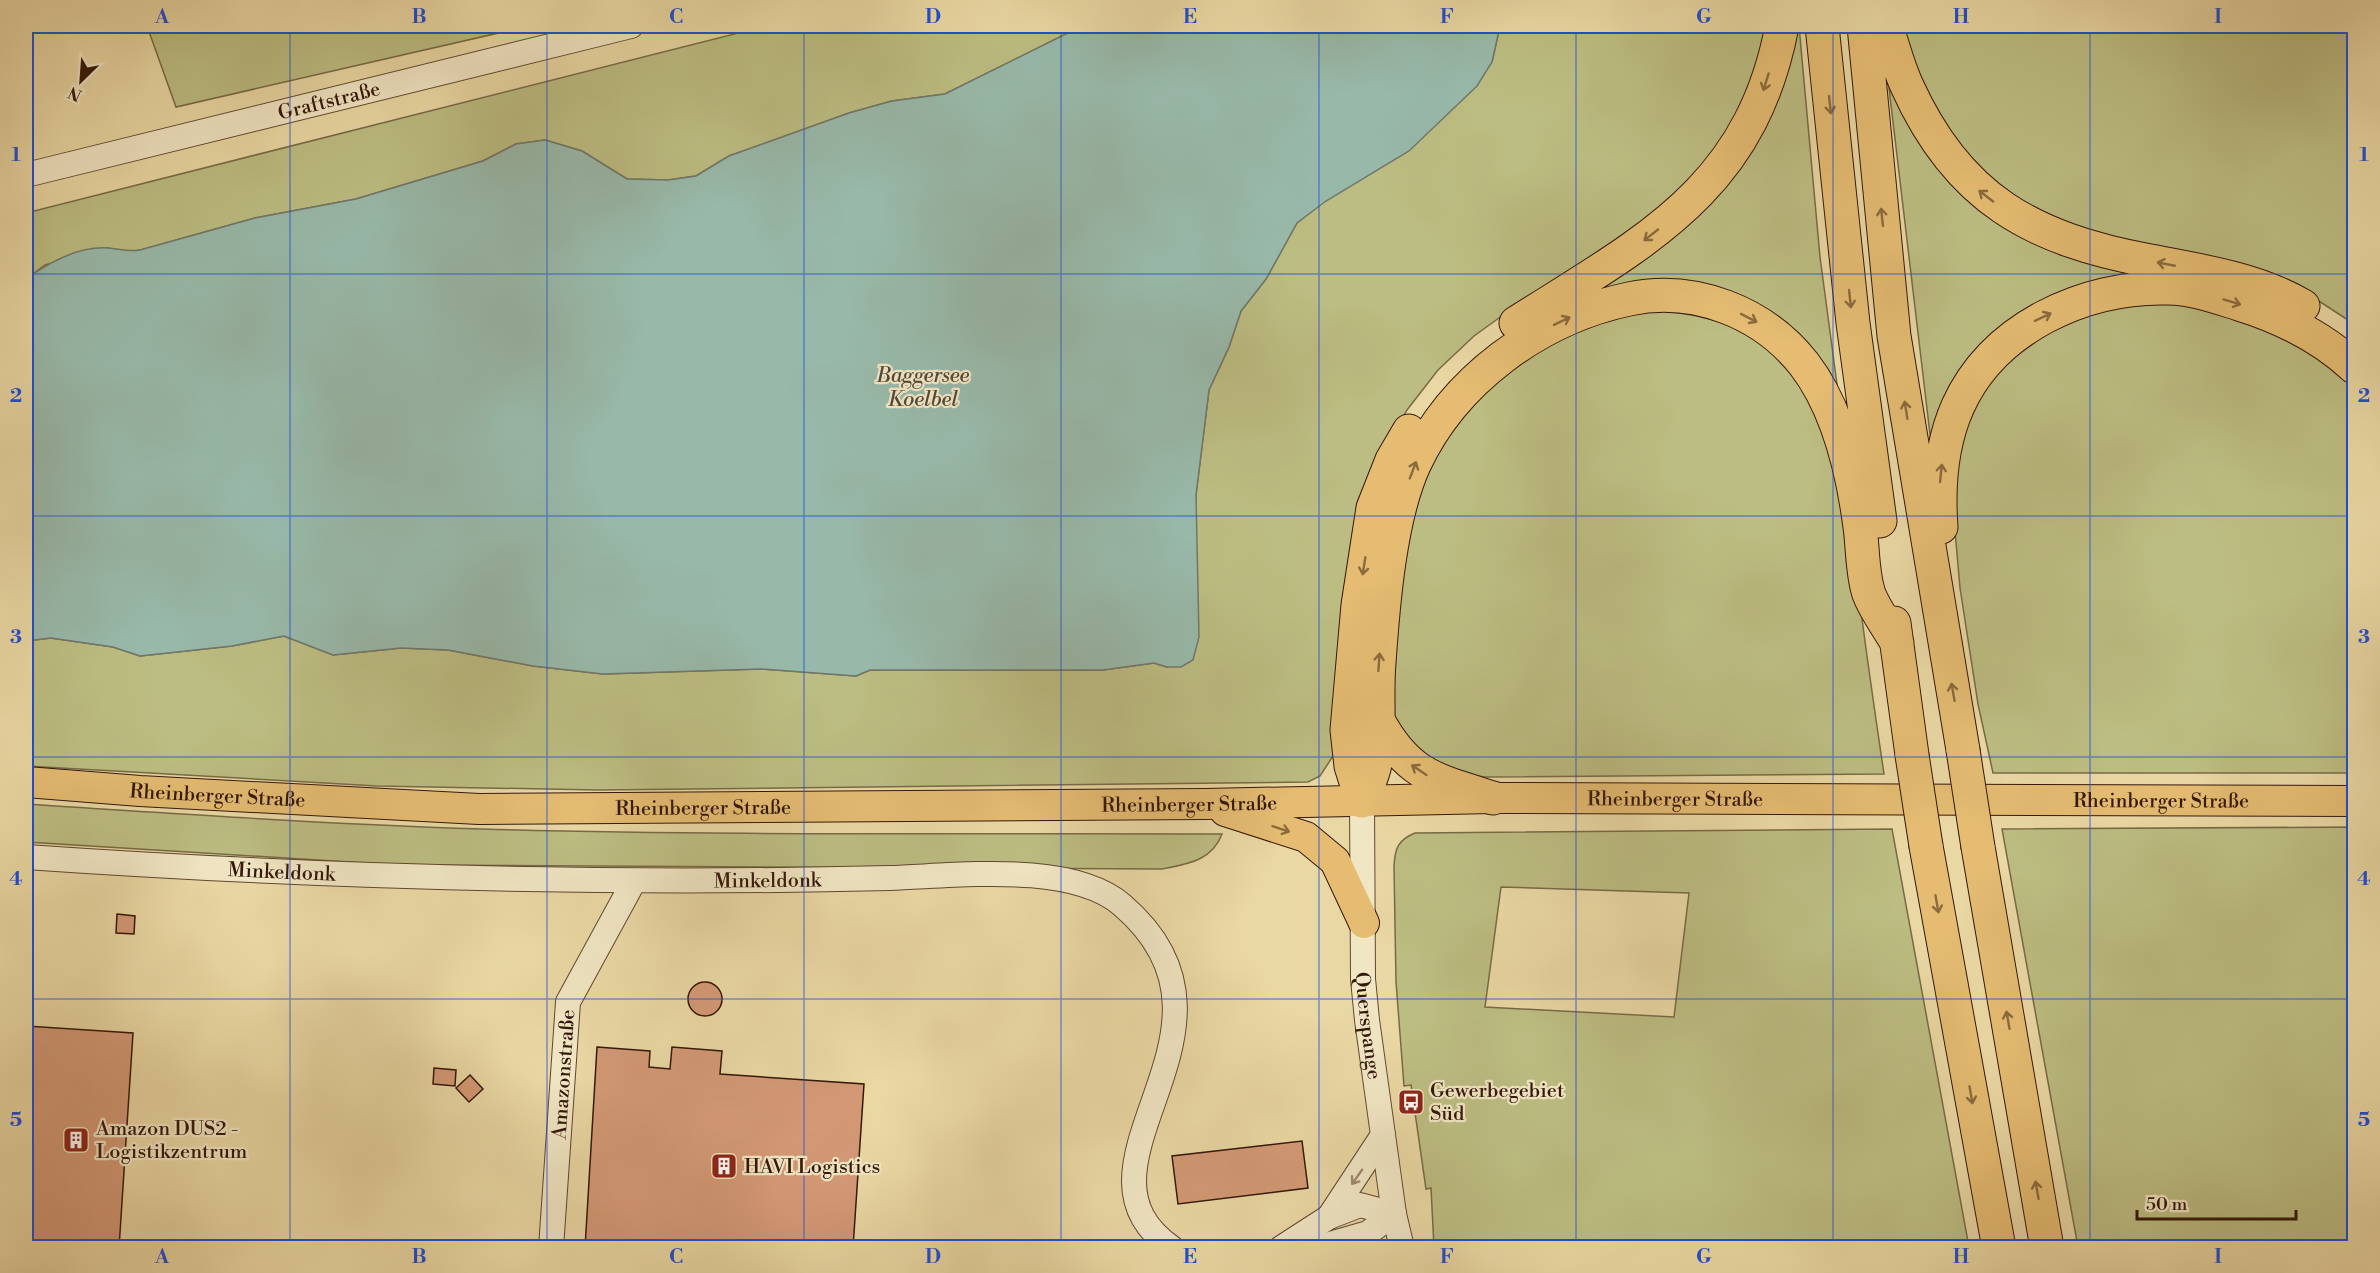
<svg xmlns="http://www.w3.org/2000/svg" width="2380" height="1273" font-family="'Libre Bodoni',serif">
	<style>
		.green { fill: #bcbd82; stroke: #786a46; stroke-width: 1.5; fill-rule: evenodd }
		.water { fill: #98b9aa; stroke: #70786a; stroke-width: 1.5 }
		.building { fill: #d49976; stroke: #33170a; stroke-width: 1.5 }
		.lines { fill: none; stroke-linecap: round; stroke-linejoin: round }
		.minor-casing { stroke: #614730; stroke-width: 26 }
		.major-casing { stroke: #33170a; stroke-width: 32 }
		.highway-casing { stroke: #33170a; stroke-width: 35 }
		.minor { stroke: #f1e6c4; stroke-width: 24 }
		.major { stroke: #e5bc72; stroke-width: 30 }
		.highway { stroke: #e5bc72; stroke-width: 33 }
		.highway-bridge-casing { stroke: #33170a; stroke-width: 35; stroke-linecap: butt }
		.highway-bridge { stroke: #e5bc72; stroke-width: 33 }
		.oneway { stroke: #8c6a3e }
		.oneway2 { stroke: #9c8970 }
		.grid { fill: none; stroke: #1d4ed8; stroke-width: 1.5; stroke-opacity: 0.55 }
		.labels { text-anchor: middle; stroke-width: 4.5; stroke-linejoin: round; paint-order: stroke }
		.street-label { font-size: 20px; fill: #33170a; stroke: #f1e6c4 }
		.poi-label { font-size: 20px; fill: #33170a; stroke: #f1e6c4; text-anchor: start }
		.water-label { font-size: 21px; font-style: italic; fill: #51483a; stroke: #f1e6c4 }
		.neatline { fill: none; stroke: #1d4ed8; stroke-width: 2 }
		.grid-label { font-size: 20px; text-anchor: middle; font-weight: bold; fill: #1d4ed8 }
	</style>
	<rect width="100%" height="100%" fill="#ead8a4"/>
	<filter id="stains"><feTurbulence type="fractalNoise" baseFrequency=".00333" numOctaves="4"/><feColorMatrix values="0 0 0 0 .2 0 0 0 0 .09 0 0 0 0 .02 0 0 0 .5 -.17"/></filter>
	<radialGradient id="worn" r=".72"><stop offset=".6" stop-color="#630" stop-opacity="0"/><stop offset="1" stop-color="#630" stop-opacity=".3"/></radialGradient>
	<path class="green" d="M147 26H529L176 107Z
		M766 26H1082L945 94 892 101 849 113 729 156 696 176 668 180 627 179 582 151 545 140 516 144 483 161 356 199 255 218 141 250 127 252 108 248 45 265 26 279V213Z
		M1500 26H1767L1752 80 1734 125 1707 165 1644 227 1517 305 1474 336 1438 370 1407 410 1379 460 1345 601 1333 756 1320 776 1308 782 598 790 377 786 26 766V641L51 638 113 647 140 656 232 646 284 636 333 655 401 648 448 650 533 666 603 674 761 669 856 676 870 670H1103L1154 663 1167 667 1196 495 1209 390 1229 347 1241 311 1266 279 1297 223 1492 62Z
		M1791 26H1799L1820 257 1839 399 1765 320 1588 302 1606 279 1664 240Z
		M1896 26H2354V324L2296 286 2099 237 2013 198 1971 160 1930 109Z
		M1889 88H1892L1943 169 2153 274 2043 308 1932 451Z
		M2151 301C2185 305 2220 308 2252 320 2290 335 2322 360 2354 384V773H1993L1978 704 1960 588 1953 508 1957 451 1984 387 2002 366 2058 326 2083 315Z
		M1646 310C1692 312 1738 321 1773 353 1839 413 1849 528 1861 611 1868 666 1876 720 1884 774L1485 777 1443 771 1394 731 1388 716 1404 538 1424 478 1447 439 1472 406 1516 363 1588 324Z
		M26 804C178 814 330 824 482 829 729 836 975 833 1222 834 1212 861 1187 864 1162 869L398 865 26 842Z
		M2354 827V1247H2078L2002 829Z
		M1892 829 1969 1247H1434L1431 1188 1426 1189 1411 1085 1404 1086 1396 982 1394 866C1395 848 1398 840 1415 833ZM1501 887 1689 893 1674 1017 1485 1007Z"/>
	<path class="water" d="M1082 26H1500L1492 62 1477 86 1409 151 1326 201 1297 223 1266 279 1241 311 1229 347 1209 390 1196 495 1199 637 1193 660 1181 667H1167L1154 663 1103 670H870L856 676 761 669 603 674 533 666 448 650 401 648 333 655 284 636 232 646 140 656 113 647 51 638 26 641V279C48 263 78 246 108 248 120 249 128 252 140 250L255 218 356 199 483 161 516 144 545 140 582 151 627 179 668 180 696 176 729 156 849 113 892 101 945 94Z"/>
	<path class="building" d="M117 914 135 916 134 934 116 933Z
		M688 999a17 17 0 1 1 34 0a17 17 0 1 1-34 0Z
		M26 1026 133 1033 119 1248H26Z
		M597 1047 650 1051 649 1067 670 1069 672 1047 722 1051 720 1074 864 1084 853 1248H585Z
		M434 1068 456 1070 455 1086 433 1084Z
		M470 1075 483 1089 469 1102 456 1088Z
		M1302 1141 1308 1188 1178 1204 1172 1156Z"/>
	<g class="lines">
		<defs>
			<g id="minor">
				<path id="s1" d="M26 175 631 26"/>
				<path id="s2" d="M1362 801 1363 979 1367 1020 1394 1214 1402 1248"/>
				<path id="s3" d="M26 857C314 877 602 885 890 878 956 876 1071 861 1122 905 1268 1030 1052 1165 1172 1248"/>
				<path d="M1329 1217 1383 1135"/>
				<path id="s4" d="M551 1248 568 1002 634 881"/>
				<path d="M1281 1248 1329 1217 1360 1205 1394 1214"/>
				<path d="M1316 1248 1368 1233 1394 1214"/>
			</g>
			<g id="major">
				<path id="s5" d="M26 782 140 791 479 809 1205 804 1493 798 2354 801"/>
				<path d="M1225 811 1306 837 1335 861 1364 923"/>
			</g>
			<path id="highway" d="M1822 26 1853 323 1880 521
				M1864 26 1894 336 1963 750
				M1886 26C1893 45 1898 67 1907 86 1958 199 2032 239 2150 261 2202 271 2257 279 2303 306
				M1516 323C1645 241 1751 190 1782 26
				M1941 527C1938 486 1941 444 1958 406 1994 327 2085 286 2168 288 2192 288 2217 297 2239 304 2281 317 2322 337 2354 367
				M1894 623 1912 755
				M1378 720C1408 776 1436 780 1493 798
				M1362 801C1366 789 1373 776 1375 764 1381 731 1376 696 1379 663 1383 604 1390 518 1414 465 1453 380 1539 318 1629 299 1694 285 1763 312 1804 364 1838 408 1853 473 1860 527 1863 548 1862 574 1869 594 1875 610 1888 627 1897 643
				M1362 801 1351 766 1347 730 1358 605 1373 508 1392 460 1409 431
				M1926 846 1999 1248
				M1978 847 2047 1248"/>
		</defs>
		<use href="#minor" class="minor-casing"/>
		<use href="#major" class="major-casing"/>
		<use href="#highway" class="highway-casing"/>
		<use href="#minor" class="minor"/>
		<use href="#major" class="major"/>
		<use href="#highway" class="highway"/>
		<defs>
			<path id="highway-bridge" d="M1963 750 1978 847
				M1912 755 1926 846"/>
		</defs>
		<use href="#highway-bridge" class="highway-bridge-casing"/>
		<use href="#highway-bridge" class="highway-bridge"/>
	</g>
	<defs><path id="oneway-shaft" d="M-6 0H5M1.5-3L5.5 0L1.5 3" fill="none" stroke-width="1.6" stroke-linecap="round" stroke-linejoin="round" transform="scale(1.5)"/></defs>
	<g class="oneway">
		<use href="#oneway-shaft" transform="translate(1766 82) rotate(107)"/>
		<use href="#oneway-shaft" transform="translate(1830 105) rotate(84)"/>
		<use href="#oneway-shaft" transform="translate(1986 196) rotate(-142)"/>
		<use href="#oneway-shaft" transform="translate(1882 217) rotate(-96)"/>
		<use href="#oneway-shaft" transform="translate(1651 235) rotate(142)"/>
		<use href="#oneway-shaft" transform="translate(2166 264) rotate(-169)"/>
		<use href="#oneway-shaft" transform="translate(1850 299) rotate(84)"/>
		<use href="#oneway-shaft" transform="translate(2232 302) rotate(17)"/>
		<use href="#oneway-shaft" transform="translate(2043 317) rotate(-25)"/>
		<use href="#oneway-shaft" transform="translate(1749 318) rotate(27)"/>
		<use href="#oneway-shaft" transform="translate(1562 321) rotate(-26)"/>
		<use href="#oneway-shaft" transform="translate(1906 410) rotate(-99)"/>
		<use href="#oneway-shaft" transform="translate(1413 470) rotate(-69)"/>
		<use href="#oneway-shaft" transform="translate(1941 473) rotate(-84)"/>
		<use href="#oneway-shaft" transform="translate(1364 566) rotate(99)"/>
		<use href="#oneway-shaft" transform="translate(1379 662) rotate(-86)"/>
		<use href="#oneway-shaft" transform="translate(1953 692) rotate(-100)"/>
		<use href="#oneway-shaft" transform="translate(1419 770) rotate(-146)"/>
		<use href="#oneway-shaft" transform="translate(1281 829) rotate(18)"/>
		<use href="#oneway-shaft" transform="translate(1937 904) rotate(80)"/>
		<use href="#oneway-shaft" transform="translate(2008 1020) rotate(-100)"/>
		<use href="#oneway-shaft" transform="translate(1971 1095) rotate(80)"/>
		<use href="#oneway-shaft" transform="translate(2037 1190) rotate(-100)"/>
	</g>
	<use class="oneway2" href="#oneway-shaft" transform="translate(1357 1177) rotate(125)"/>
	<path class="grid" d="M290 26V1248M547 26V1248M804 26V1248M1061 26V1248M1319 26V1248M1576 26V1248M1833 26V1248M2090 26V1248M26 274H2354M26 516H2354M26 757H2354M26 999H2354"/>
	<defs>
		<symbol id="bus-square" viewBox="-11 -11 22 22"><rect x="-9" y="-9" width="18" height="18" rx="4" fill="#8f2418" stroke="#f1e6c4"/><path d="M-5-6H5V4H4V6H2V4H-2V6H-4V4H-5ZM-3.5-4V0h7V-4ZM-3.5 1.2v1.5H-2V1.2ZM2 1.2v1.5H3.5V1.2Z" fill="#fff"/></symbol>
		<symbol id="building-square" viewBox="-11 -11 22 22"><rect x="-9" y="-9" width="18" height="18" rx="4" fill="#8f2418" stroke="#f1e6c4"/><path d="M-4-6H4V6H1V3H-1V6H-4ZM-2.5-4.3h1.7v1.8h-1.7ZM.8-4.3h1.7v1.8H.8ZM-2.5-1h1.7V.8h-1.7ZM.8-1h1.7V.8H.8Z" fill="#fff"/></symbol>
	</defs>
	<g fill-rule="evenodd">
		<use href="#bus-square" x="1396" y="1087" width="30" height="30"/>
		<use href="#building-square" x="61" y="1125" width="30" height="30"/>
		<use href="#building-square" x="709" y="1151" width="30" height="30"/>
	</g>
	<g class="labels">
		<g class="street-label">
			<text dy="7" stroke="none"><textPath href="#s1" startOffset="312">Graftstraße</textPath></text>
			<text dy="7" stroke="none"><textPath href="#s5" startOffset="192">Rheinberger Straße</textPath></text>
			<text dy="7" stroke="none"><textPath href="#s5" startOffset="1650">Rheinberger Straße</textPath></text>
			<text dy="7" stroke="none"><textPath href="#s5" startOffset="2136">Rheinberger Straße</textPath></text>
			<text dy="7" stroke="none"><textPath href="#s5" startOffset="1164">Rheinberger Straße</textPath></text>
			<text dy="7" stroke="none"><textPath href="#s5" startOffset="678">Rheinberger Straße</textPath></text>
			<text dy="7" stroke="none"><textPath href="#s3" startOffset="256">Minkeldonk</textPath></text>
			<text dy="7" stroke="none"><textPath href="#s3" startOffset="742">Minkeldonk</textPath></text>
			<text dy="7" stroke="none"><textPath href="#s2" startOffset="225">Querspange</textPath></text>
			<text dy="7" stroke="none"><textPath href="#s4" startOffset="174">Amazonstraße</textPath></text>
		</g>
		<g class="poi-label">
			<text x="1430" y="1097">Gewerbegebiet<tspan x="1430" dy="23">Süd</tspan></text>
			<text x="96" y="1135">Amazon DUS2 -<tspan x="96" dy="23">Logistikzentrum</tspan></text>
			<text x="744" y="1173">HAVI Logistics</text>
		</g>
		<g class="water-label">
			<text x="923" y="382">Baggersee<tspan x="923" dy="24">Koelbel</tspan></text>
		</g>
	</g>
	<rect width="2380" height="1273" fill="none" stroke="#ead8a4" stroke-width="66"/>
	<g transform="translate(81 81) rotate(205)" stroke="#f1e6c4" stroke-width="4.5" paint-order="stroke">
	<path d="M0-4.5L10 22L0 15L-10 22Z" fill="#33170a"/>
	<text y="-9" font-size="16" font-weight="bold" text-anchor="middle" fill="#33170a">N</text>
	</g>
	<path d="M2137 1210v9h159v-9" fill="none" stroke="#33170a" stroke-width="3"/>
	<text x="2146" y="1210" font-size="18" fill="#33170a" stroke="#f1e6c4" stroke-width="4.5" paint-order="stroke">50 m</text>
	<rect x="33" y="33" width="2314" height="1207" class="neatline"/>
	<g class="grid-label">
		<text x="162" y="23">A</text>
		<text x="419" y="23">B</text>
		<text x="676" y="23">C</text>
		<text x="933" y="23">D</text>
		<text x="1190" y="23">E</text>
		<text x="1447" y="23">F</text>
		<text x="1704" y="23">G</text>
		<text x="1961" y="23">H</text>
		<text x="2218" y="23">I</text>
		<text x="16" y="161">1</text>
		<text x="2364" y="161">1</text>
		<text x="16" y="402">2</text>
		<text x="2364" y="402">2</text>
		<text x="16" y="643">3</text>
		<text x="2364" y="643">3</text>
		<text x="16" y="885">4</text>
		<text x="2364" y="885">4</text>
		<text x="16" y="1126">5</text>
		<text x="2364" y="1126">5</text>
		<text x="162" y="1263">A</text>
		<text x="419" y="1263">B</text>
		<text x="676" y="1263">C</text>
		<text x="933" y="1263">D</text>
		<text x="1190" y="1263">E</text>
		<text x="1447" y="1263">F</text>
		<text x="1704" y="1263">G</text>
		<text x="1961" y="1263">H</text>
		<text x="2218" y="1263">I</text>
	</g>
	<rect width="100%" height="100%" filter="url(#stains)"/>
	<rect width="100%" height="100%" fill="url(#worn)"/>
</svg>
